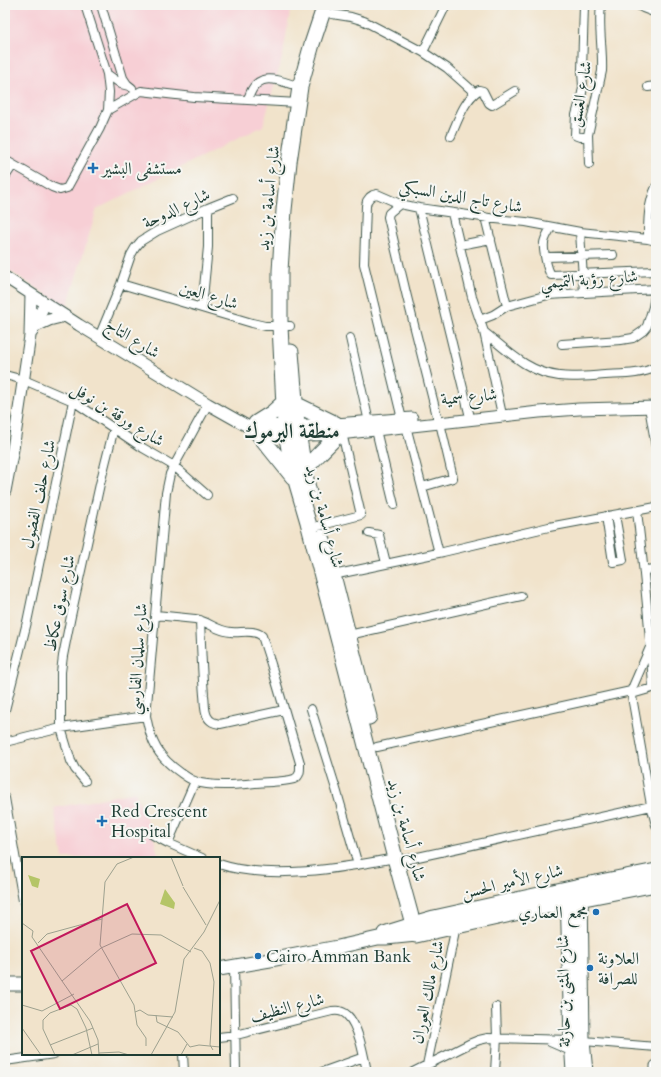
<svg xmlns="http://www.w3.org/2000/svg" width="661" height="1077" font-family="Cardo,Amiri,serif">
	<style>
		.built { fill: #f7cfd5 }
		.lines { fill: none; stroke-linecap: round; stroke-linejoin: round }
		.street-casing { stroke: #3e564b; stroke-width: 10 }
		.secondary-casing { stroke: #3e564b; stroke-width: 13 }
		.primary-casing { stroke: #3e564b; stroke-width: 15 }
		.highway-casing { stroke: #3e564b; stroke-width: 17 }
		.street { stroke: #fff; stroke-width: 8 }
		.secondary { stroke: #fff; stroke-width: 11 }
		.primary { stroke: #fff; stroke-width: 13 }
		.highway { stroke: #fff; stroke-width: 15 }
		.poi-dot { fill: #1f6fb2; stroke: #f6f6f2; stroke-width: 1.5 }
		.labels { text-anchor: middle; stroke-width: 4; stroke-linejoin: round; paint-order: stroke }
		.street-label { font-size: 17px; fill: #1f3d34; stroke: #f6f6f2 }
		.poi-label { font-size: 17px; fill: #1f3d34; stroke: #f6f6f2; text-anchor: start }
		.district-label { font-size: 21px; font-weight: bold; fill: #1f3d34; stroke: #f6f6f2 }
		.inset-road { fill: none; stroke: #9da18f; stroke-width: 1 }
		.view { fill: #c2185b; fill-opacity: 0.15; stroke: #c2185b; stroke-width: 2 }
		.inset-edge { fill: none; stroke: #1f3d34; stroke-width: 2 }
	</style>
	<rect width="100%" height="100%" fill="#f6f6f2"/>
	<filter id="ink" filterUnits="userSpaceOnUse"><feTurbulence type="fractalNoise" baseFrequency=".025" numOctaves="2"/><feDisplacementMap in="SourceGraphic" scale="8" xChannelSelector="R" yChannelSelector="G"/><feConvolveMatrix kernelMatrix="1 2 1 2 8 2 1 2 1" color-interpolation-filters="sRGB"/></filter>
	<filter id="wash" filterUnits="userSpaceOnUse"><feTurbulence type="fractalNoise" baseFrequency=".012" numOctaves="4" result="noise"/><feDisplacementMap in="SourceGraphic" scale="16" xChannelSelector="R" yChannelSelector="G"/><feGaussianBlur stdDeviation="0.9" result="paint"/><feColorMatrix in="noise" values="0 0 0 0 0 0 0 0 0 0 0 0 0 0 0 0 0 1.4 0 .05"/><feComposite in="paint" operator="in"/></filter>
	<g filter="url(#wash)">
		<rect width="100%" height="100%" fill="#f1e3cb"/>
		<path class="built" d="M5 5H291L283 54 263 126 97 209 67 307 5 268Z
			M135 792 153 835 159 858H63L54 808Z"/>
	</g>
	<g filter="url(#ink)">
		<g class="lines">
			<defs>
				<path id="street" d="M85 5 107 74
					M101 5 123 78 127 84 132 88
					M584 5 582 71 583 87 581 98 576 115 575 135C579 138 583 137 588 137
					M638 5 643 8 656 13
					M332 14 351 17 364 21 423 52 447 68 475 93
					M423 52 446 5
					M648 87 656 86
					M248 100C256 69 278 80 300 87
					M108 110 109 92 107 74 121 84 129 86
					M451 136C458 120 464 100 479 90L483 91 489 103 492 105 515 91
					M5 160 52 187 60 190 67 188 100 128 108 110 141 91 194 97 298 103
					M589 164 588 135 602 71C603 49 598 27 601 5
					M5 177 13 165
					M400 204 389 213 388 217 407 297 437 416
					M419 208 469 413
					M452 213 472 297 484 332 501 410
					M485 217 507 306
					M551 227C549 232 545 237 544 243 543 250 547 269 551 275L656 271
					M580 232 584 293
					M648 239C648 221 648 204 656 187
					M460 245 491 239
					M546 257 613 255
					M121 284 252 323 265 326H290
					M202 308 208 247V208
					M480 320 493 315 507 306 548 295 656 289
					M484 332C508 351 527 372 559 376 574 378 590 376 605 375 622 374 640 375 656 367
					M99 337 121 284 131 255 135 248 141 241 157 231 208 208 233 198
					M350 338 369 422
					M562 344 621 340 633 338 643 331 647 326 653 307 656 291
					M5 375 24 380 73 401 143 448 174 466 207 495
					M649 407 656 447
					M402 419 392 378 364 264 366 206 367 201 370 197 373 195 377 194 400 204 419 208 496 219 526 222 580 232 648 239 656 241
					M406 426 439 553
					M376 430 394 505
					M422 487 453 478 440 423
					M637 511C644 570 650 628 653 688
					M606 516 613 562 623 560 615 515
					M318 526 361 515 342 433
					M369 533 379 535 386 563
					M644 570 656 569
					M333 575 443 552 549 527 656 507
					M156 615 195 619C208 621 216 631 231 632 241 633 254 629 262 636L271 664 300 763C300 769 301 776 294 779 285 782 265 782 255 783 238 785 210 787 194 781 190 779 185 776 181 773 158 757 151 743 146 716L166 493 170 474 174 466 208 404
					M200 620C201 645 202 670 204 695 205 702 204 710 207 716 210 722 214 723 220 724L284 710
					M349 635 521 596
					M651 645 631 691 651 805 656 825
					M632 694 656 687
					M311 709 336 789 358 865
					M5 710 27 622 73 401
					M5 742 61 728 146 716
					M377 747 631 691
					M85 781 75 769 71 761 61 728V672L63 656 71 616 100 484 114 428
					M5 798 23 901
					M153 835 168 843 202 858
					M168 843 195 781
					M404 860 656 805
					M219 864C269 881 343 868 395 858
					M234 966 236 1072
					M219 1037 236 1035 332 1011C338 1010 343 1011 347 1015 359 1026 364 1057 367 1072
					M550 1042 573 1052
					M183 1054 184 1072
					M5 1061 54 1054
					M322 1072 364 1057
					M413 1072 469 1044 479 1040 488 1038 572 1040 656 1047
					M428 1072 427 1065 456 926
					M495 1072 497 1037 496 1007"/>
				<path id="secondary" d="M5 277 79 325 208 404 256 431 286 436 339 434 539 412 579 409 656 407
					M36 326 49 320 65 316
					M32 332 45 303
					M254 424 285 426 336 424 412 418
					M5 491 13 449 30 336 31 294
					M656 1072V1066"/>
				<path id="primary" d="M384 933 413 924
					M219 969 270 960 338 947 378 938H386L416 935
					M5 984H23"/>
				<path id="highway" d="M325 5 312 44 300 87 289 162 284 210 280 271V326L285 426 291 461 296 481 308 522 395 858 416 935 569 901 656 884
					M291 352 297 425 304 470 309 493
					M295 404 336 424
					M256 423 272 413 283 403
					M256 431 293 477
					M304 470 320 453 339 434
					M322 537 333 575 369 717
					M580 889 582 1041 585 1072
					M568 891 572 1040 574 1072
					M413 924 434 918 580 886 656 871"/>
			</defs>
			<use href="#street" class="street-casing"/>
			<use href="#secondary" class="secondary-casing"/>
			<use href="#primary" class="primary-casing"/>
			<use href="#highway" class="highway-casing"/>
			<use href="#street" class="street"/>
			<use href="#secondary" class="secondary"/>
			<use href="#primary" class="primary"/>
			<use href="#highway" class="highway"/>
		</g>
	</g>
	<g class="poi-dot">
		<path d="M91 162h4v4h4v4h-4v4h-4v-4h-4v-4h4z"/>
		<path d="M100 815h4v4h4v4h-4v4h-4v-4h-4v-4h4z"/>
		<circle cx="596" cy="912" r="4"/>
		<circle cx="258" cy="956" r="4"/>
		<circle cx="590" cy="968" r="4"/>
	</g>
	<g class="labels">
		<g class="street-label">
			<text transform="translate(580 94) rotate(-80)" y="6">شارع الغسق</text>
			<text transform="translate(461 196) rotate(10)" y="6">شارع تاج الدين السبكي</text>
			<text transform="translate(268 198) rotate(-84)" y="6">شارع أسامة بن زيد</text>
			<text transform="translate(176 208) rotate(-25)" y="6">شارع الدوحة</text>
			<text transform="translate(589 279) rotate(-4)" y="6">شارع رؤبة التميمي</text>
			<text transform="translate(209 295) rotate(17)" y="6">شارع العين</text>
			<text transform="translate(133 338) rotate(32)" y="6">شارع التاج</text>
			<text transform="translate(469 396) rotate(-5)" y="6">شارع سمية</text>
			<text transform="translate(118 414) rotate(32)" y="6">شارع ورقة بن نوفل</text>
			<text transform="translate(38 494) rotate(-78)" y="6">شارع حلف الفضول</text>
			<text transform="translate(325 516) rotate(75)" y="6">شارع أسامة بن زيد</text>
			<text transform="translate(59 603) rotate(-78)" y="6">شارع سوق عكاظ</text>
			<text transform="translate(137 659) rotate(-86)" y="6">شارع سلمان الفارسي</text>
			<text transform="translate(407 830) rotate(75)" y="6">شارع أسامة بن زيد</text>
			<text transform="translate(512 881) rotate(-13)" y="6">شارع الأمير الحسن</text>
			<text transform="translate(563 991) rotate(-91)" y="6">شارع المثنى بن حارثة</text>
			<text transform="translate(427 992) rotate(-78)" y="6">شارع مالك العوران</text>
			<text transform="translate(287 1007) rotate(-14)" y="6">شارع النظيف</text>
		</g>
		<g class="poi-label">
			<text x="102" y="174">مستشفى البشير</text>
			<text x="111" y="817">Red Crescent<tspan x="111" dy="20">Hospital</tspan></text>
			<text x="588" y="918" text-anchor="end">مجمع العماري</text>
			<text x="266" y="962">Cairo Amman Bank</text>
			<text x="598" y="964">العلاونة<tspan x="598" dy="20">للصرافة</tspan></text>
		</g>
		<g class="district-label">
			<text x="292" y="438">منطقة اليرموك</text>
		</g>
	</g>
	<g transform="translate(22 857)">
		<rect width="198" height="198" fill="#f1e3cb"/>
		<path d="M6 18 18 22 16 31 10 29Z" fill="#b5c567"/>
		<path d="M143 32 153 46 152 52 138 47Z" fill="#b5c567"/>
		<path class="inset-road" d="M112 0 95 7 83 25 78 88 112 148 115 168 124 181V189M149 0 161 29M161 30 184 68M0 66 11 74 10 80 40 124M16 86 25 77 80 62M172 91 180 94 188 106 192 125 189 172 188 188 191 193M0 148 20 154 52 137M113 155 118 153 126 158 151 160M134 158 135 165 156 175 168 190 177 188 198 190M0 171 19 198M28 188 71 171M77 196 97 195 107 198M33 198 21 172V163L28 156 49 148 55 152 64 171 70 198M50 198 76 187M77 198 76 183 68 164 40 124 79 91 110 77 139 78 169 95M129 198 153 155 162 102 182 75 198 43M159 198 165 187"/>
		<path class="view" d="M105 47 134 106 38 152 9 94Z"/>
		<rect width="198" height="198" class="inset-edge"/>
	</g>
	<rect width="661" height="1077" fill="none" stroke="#f6f6f2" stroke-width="20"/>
</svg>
